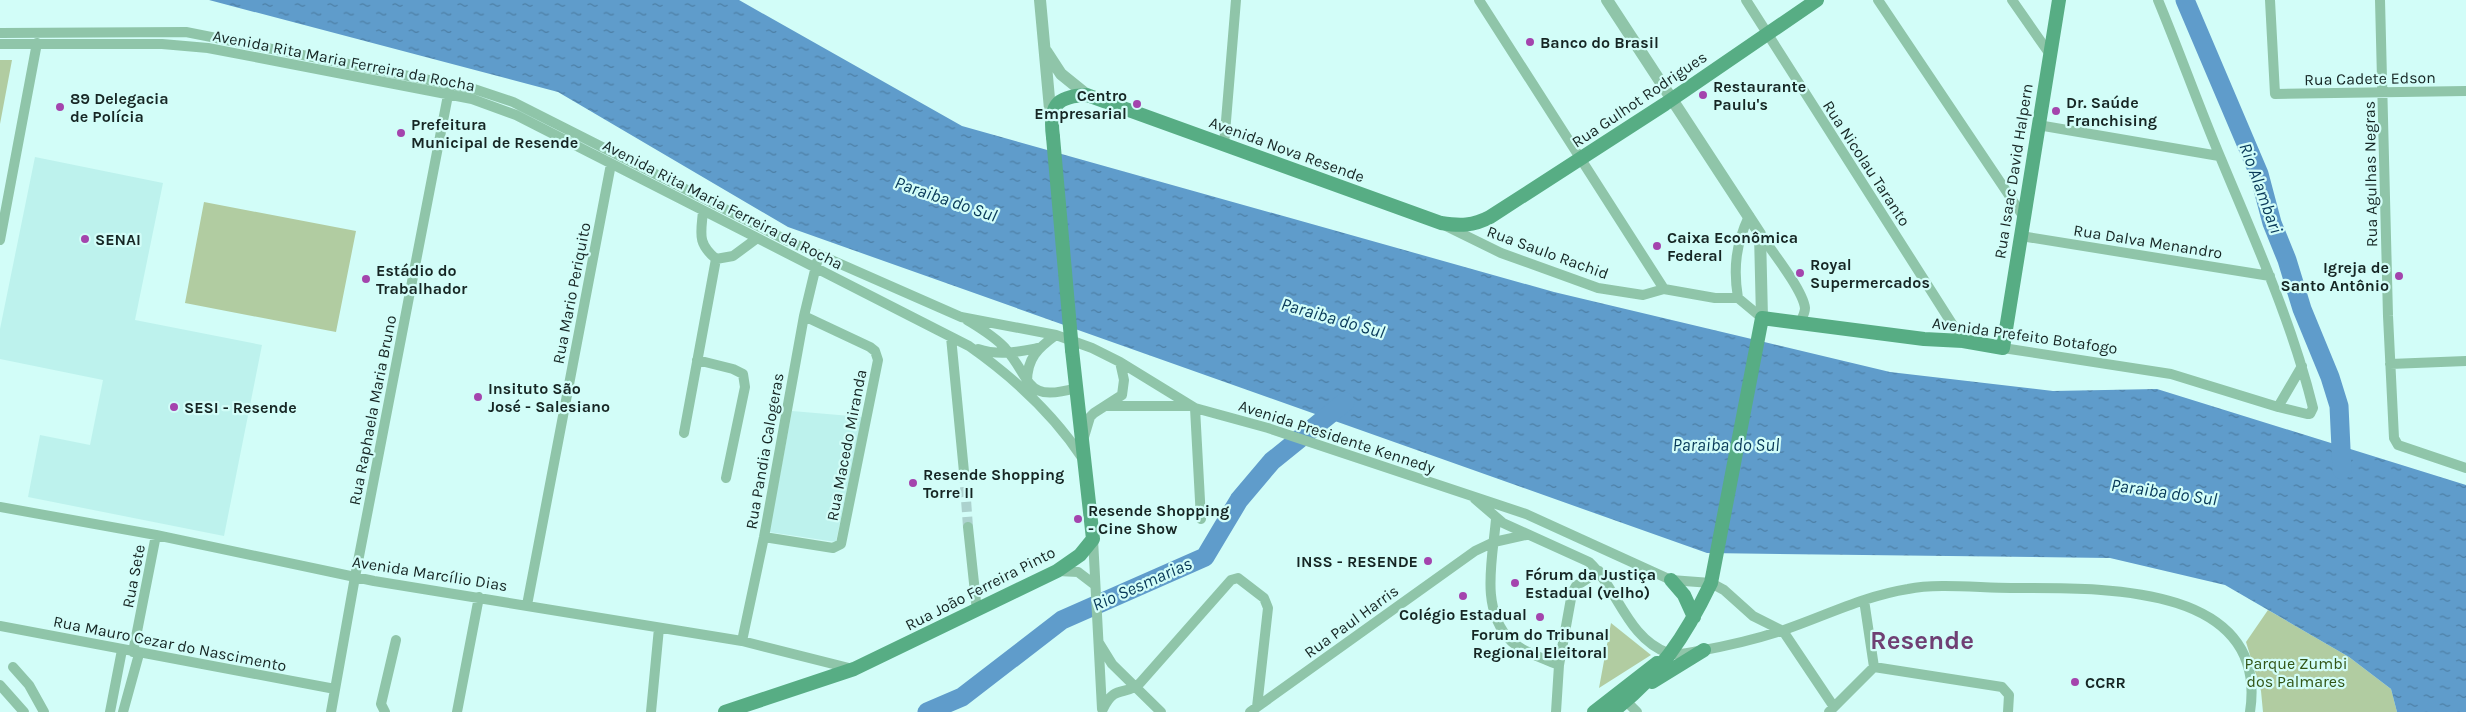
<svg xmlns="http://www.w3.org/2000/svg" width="2466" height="712" font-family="Karla,sans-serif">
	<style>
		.built { fill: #bdf2ed }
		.green { fill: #b1cca1 }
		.water { fill: url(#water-ripples) }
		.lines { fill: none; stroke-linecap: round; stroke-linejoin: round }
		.river { stroke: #5f9ccb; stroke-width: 19 }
		.minor-tunnel { stroke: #acd2ce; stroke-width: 10; stroke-dasharray: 10 5; stroke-linecap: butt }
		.minor { stroke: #8fc5a9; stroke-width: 10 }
		.tertiary { stroke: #8fc5a9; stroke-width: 12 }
		.secondary { stroke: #57ad84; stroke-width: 14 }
		.secondary-bridge { stroke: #57ad84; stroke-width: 14 }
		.poi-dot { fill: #a444ad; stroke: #d2fdf8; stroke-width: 2 }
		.labels { text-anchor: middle; stroke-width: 4.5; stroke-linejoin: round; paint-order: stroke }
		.poi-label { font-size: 16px; font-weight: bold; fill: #162624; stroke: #d2fdf8; text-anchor: start }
		.street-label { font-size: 16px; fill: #162624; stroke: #d2fdf8 }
		.park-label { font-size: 16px; fill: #315415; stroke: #d2fdf8 }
		.water-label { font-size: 18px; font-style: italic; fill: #083959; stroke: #d2fdf8 }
		.town-label { font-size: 26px; font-weight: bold; fill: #6f3f73; stroke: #d2fdf8 }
	</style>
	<defs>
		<pattern id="water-ripples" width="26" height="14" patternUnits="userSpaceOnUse" patternTransform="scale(1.25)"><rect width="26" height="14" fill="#5f9ccb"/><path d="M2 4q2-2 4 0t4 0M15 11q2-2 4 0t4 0" fill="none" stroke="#4d7fa5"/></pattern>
	</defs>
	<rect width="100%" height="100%" fill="#d2fdf8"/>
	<path class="built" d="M35 157 163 183 135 320 262 345 224 536 28 497 40 435 90 445 103 380 0 359V329Z
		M792 411 862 417 836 542 769 532Z"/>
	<path class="green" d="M0 60H12L0 124Z
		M204 202 356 231 336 332 185 303Z
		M2268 610 2349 657 2391 689 2397 712H2263L2261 691 2246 642Z
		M1611 623 1651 655 1599 688Z"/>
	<path class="water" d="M209 0H739L962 126 1554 292 1890 372 2053 391 2157 389 2466 485V712H2397L2391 689 2349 657 2225 585 2110 558 1707 553 788 227 558 92Z"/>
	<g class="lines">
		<path class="river" d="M2185 0 2259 174 2272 223 2287 260 2302 309 2330 377 2339 406 2342 470
			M927 712 962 697 1062 620 1205 557 1239 500 1272 461 1345 402"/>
		<path class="minor-tunnel" d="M964 472 968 527"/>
		<path class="minor" d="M1479 0 1664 289
			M1746 0 1963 341
			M1878 0 2023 216
			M2012 0 2049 53
			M2158 0C2180 53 2199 107 2221 159 2255 241 2292 322 2313 408L2310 414H2307L2278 407 2302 366
			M2270 0 2275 94 2466 91
			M2380 0 2388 316 2394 438 2398 445 2466 468
			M0 33 186 32 474 89 513 102 788 241 961 317 1056 335 1092 348 1120 362 1195 408 1268 428 1526 514 1671 580 1711 583 1724 590 1753 616 1783 631
			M0 44H162L208 48 472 99 516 115 969 346C1013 377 1053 413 1083 459
			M2038 125 2219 156
			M1224 145 1236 0
			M703 211C701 234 697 243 716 259L733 256 756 239
			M1749 216C1736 244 1733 268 1738 298L1762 318
			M1446 226 1501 253 1598 288 1643 295 1664 289 1715 298H1738
			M1760 234C1771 250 1803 290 1805 308 1805 313 1802 318 1800 323
			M2021 236 2270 276
			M0 240 37 43
			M967 320C980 328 994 336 1005 348 1033 380 1024 403 1076 388
			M951 337 964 472
			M2003 348 2171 374 2278 407
			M978 349C999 356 1017 352 1038 348
			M697 360 733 369 743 374 745 387 726 478
			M2390 364 2466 361
			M1027 382C1027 358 1038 348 1056 335
			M1107 406H1190
			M1195 408 1201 519
			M684 433 716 259
			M1084 437 1090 417 1094 413 1122 395 1124 380 1120 362
			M1475 499 1503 523 1589 562C1618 589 1627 638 1668 653 1676 657 1690 652 1699 651 1727 646 1757 639 1784 630 1825 616 1864 596 1908 589 1937 583 1980 588 2011 588 2095 588 2270 581 2250 712
			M0 507 156 535 374 581 742 641 853 669
			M1496 519C1493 558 1479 609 1511 641 1523 652 1544 659 1559 665
			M968 527 977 611
			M764 537 833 548 841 544 878 360 875 351 870 347 804 316
			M1093 539 1102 709
			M1058 571 1078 572 1095 585
			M1864 600 1874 667
			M527 605 611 164
			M0 626 335 689
			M1783 631 1834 707
			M742 641 764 537 804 316 817 262
			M1099 643 1112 664 1161 712
			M133 652 156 535
			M13 667 29 685 44 712
			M1874 667 2002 687 2009 695 2008 712
			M0 685 24 712
			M1626 701 1637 712
			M1103 709C1115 683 1126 697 1140 683L1231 580 1238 578 1264 598 1268 608 1257 707
			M110 712 122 650
			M123 712 139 654
			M331 712 355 577 449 90
			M385 712 381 704 396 640
			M457 712 479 597
			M651 712 659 628
			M1250 712 1475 551 1494 542 1526 535
			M1556 712 1559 665 1572 593 1576 586 1599 571
			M1829 712 1874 667"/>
		<path class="tertiary" d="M1040 0 1051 120
			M1607 0 1760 234 1762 318
			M1046 51 1061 74 1087 95"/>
		<path class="secondary" d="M1053 137C1049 107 1055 96 1087 95L1441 223C1460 226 1473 226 1490 217L1665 104 1817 0
			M1671 580 1684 595 1694 617
			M1652 682 1704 650
			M725 712 854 669 1057 571 1080 555 1093 539 1072 350
			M1594 712 1657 663
			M1612 712C1659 676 1685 637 1711 583L1762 318 1924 339 1963 341 2003 348 2059 0"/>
		<path class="secondary-bridge" d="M1053 137 1072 350"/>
	</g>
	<g class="poi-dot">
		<circle cx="1530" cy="42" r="5"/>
		<circle cx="1703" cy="95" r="5"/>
		<circle cx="1137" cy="104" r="5"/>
		<circle cx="60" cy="107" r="5"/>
		<circle cx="2056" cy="111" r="5"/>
		<circle cx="401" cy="133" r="5"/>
		<circle cx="85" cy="239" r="5"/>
		<circle cx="1657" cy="246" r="5"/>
		<circle cx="1800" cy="273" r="5"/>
		<circle cx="2399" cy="276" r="5"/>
		<circle cx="366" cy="279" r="5"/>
		<circle cx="478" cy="397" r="5"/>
		<circle cx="174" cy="407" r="5"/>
		<circle cx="913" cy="483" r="5"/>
		<circle cx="1078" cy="519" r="5"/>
		<circle cx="1428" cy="561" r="5"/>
		<circle cx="1515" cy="583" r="5"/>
		<circle cx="1463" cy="596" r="5"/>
		<circle cx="1540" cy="617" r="5"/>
		<circle cx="2075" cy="682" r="5"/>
	</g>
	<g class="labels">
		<g class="poi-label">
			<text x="1540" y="48">Banco do Brasil</text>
			<text x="1713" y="92">Restaurante<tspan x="1713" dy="18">Paulu's</tspan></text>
			<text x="1127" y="101" text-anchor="end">Centro<tspan x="1127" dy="18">Empresarial</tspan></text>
			<text x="70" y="104">89 Delegacia<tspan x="70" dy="18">de Polícia</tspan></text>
			<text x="2066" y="108">Dr. Saúde<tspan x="2066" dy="18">Franchising</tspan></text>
			<text x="411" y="130">Prefeitura<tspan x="411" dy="18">Municipal de Resende</tspan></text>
			<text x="1667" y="243">Caixa Econômica<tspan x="1667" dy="18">Federal</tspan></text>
			<text x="95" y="245">SENAI</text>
			<text x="1810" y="270">Royal<tspan x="1810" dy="18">Supermercados</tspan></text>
			<text x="2389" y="273" text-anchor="end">Igreja de<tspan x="2389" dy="18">Santo Antônio</tspan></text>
			<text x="376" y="276">Estádio do<tspan x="376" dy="18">Trabalhador</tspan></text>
			<text x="488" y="394">Insituto São<tspan x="488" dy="18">José - Salesiano</tspan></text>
			<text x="184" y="413">SESI - Resende</text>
			<text x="923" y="480">Resende Shopping<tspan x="923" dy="18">Torre II</tspan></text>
			<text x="1088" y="516">Resende Shopping<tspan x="1088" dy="18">- Cine Show</tspan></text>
			<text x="1418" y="567" text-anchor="end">INSS - RESENDE</text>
			<text x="1525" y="580">Fórum da Justiça<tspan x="1525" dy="18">Estadual (velho)</tspan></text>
			<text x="1463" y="620" text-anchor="middle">Colégio Estadual</text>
			<text x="1540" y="640" text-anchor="middle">Forum do Tribunal<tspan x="1540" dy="18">Regional Eleitoral</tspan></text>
			<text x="2085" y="688">CCRR</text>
		</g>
		<g class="street-label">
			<text transform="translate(344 60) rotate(11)" y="6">Avenida Rita Maria Ferreira da Rocha</text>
			<text transform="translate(2370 78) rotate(-1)" y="6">Rua Cadete Edson</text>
			<text transform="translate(1639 99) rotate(-34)" y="6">Rua Gulhot Rodrigues</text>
			<text transform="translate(1287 149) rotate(20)" y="6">Avenida Nova Resende</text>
			<text transform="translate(1867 163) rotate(57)" y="6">Rua Nicolau Taranto</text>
			<text transform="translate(2013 171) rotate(-81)" y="6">Rua Isaac David Halpern</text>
			<text transform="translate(2370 174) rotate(-91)" y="6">Rua Agulhas Negras</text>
			<text transform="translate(723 204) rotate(27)" y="6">Avenida Rita Maria Ferreira da Rocha</text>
			<text transform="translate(2148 241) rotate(9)" y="6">Rua Dalva Menandro</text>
			<text transform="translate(1548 252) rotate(20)" y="6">Rua Saulo Rachid</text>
			<text transform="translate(571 293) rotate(-79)" y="6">Rua Mario Periquito</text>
			<text transform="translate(2025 335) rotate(8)" y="6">Avenida Prefeito Botafogo</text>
			<text transform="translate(372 410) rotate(-79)" y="6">Rua Raphaela Maria Bruno</text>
			<text transform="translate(1337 436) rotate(18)" y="6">Avenida Presidente Kennedy</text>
			<text transform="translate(846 445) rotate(-79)" y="6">Rua Macedo Miranda</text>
			<text transform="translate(764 451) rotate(-80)" y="6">Rua Pandia Calogeras</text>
			<text transform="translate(430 573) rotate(9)" y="6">Avenida Marcílio Dias</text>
			<text transform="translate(133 576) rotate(-79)" y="6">Rua Sete</text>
			<text transform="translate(980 588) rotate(-27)" y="6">Rua João Ferreira Pinto</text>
			<text transform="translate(1351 621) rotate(-36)" y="6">Rua Paul Harris</text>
			<text transform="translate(170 643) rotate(11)" y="6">Rua Mauro Cezar do Nascimento</text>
		</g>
		<g class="park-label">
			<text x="2296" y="669">Parque Zumbi<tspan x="2296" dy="18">dos Palmares</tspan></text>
		</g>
		<g class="water-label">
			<text transform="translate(2261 188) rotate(70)" y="6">Rio Alambari</text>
			<text transform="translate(946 199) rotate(19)" y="6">Paraiba do Sul</text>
			<text transform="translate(1333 318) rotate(16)" y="6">Paraiba do Sul</text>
			<text x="1726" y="451">Paraiba do Sul</text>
			<text transform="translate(2164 492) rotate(8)" y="6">Paraiba do Sul</text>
			<text transform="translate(1142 584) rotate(-24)" y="6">Rio Sesmarias</text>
		</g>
		<g class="town-label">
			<text x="1922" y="649">Resende</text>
		</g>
	</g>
</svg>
